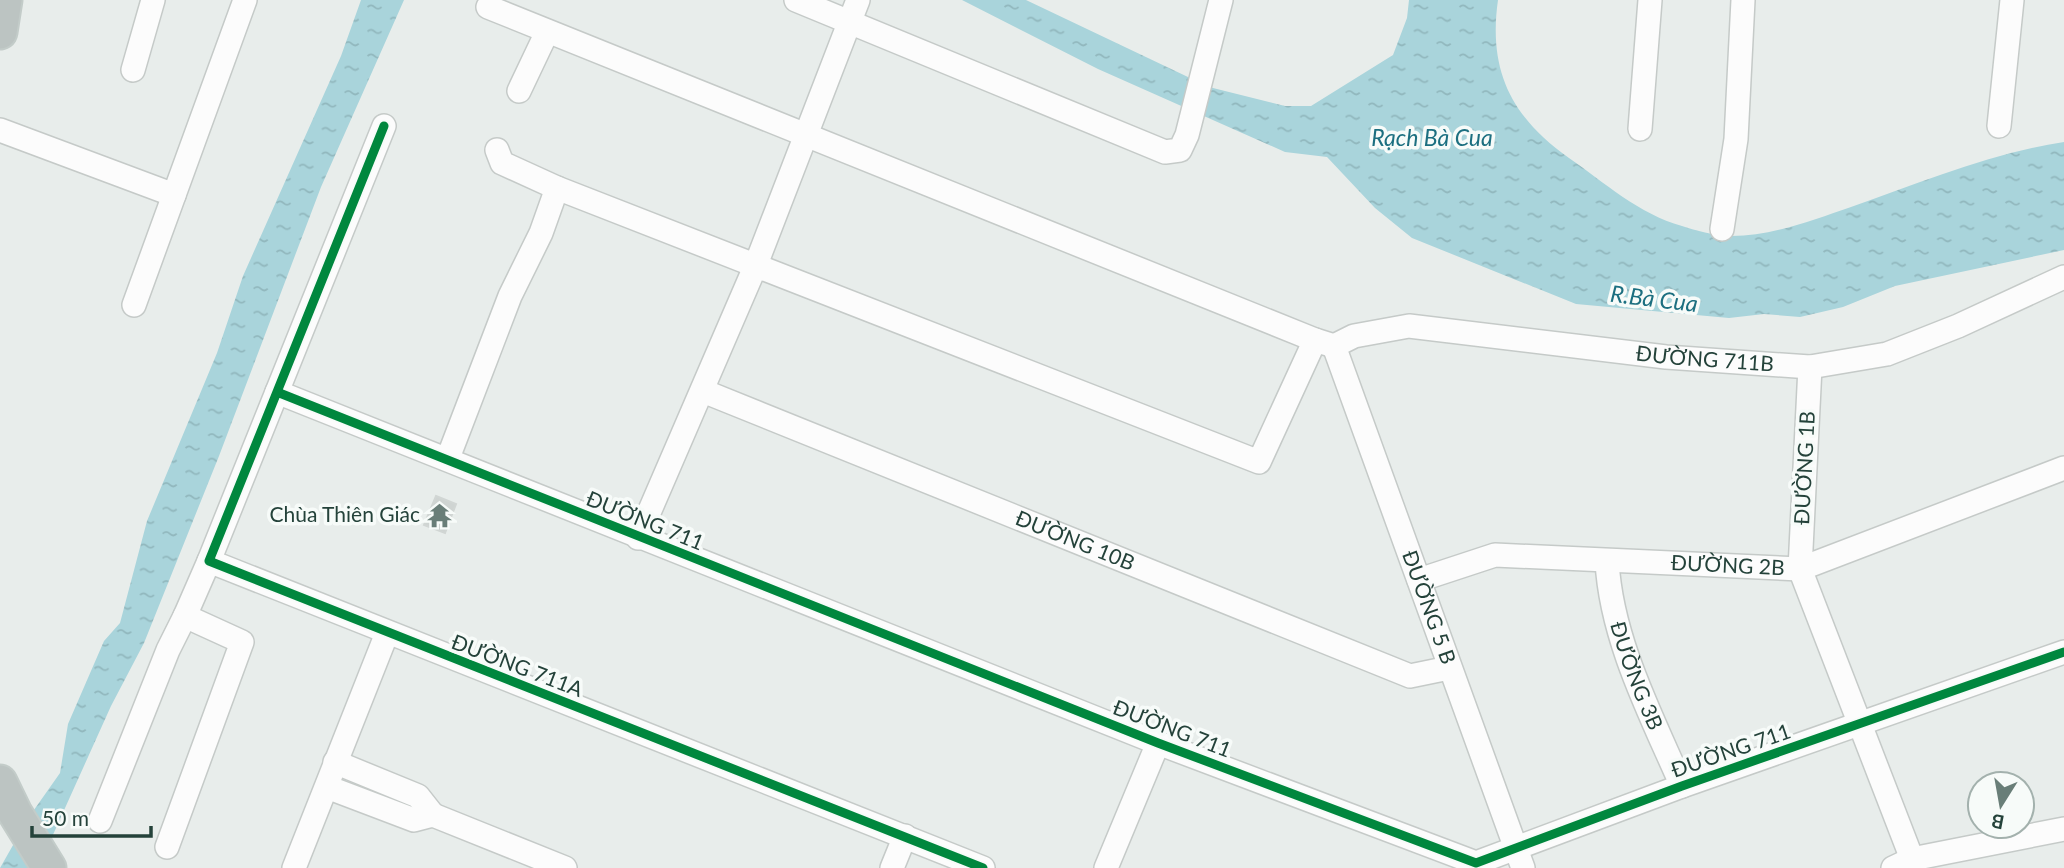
<svg xmlns="http://www.w3.org/2000/svg" width="2064" height="868" font-family="Lato,sans-serif">
	<style>
		.water { fill: url(#water-ripples) }
		.building { fill: #cfd4d2; stroke: #d1d6d4; stroke-width: 2 }
		.lines { fill: none; stroke-linecap: round; stroke-linejoin: round }
		.minor-casing { stroke: #c5cac8; stroke-width: 26 }
		.highway-casing { stroke: #c3ccc9; stroke-width: 37 }
		.minor { stroke: #fcfcfc; stroke-width: 23 }
		.highway { stroke: #bcc4c2; stroke-width: 33 }
		.cycleway-casing { stroke: #f7fbf9; stroke-width: 13 }
		.cycleway { stroke: #00873e; stroke-width: 9 }
		.labels { text-anchor: middle; stroke-width: 7; stroke-linejoin: round; paint-order: stroke }
		.street-label { font-size: 21px; fill: #24423a; stroke: #f7fbf9 }
		.poi-label { font-size: 21px; fill: #24423a; stroke: #f7fbf9; text-anchor: end }
		.water-label { font-size: 23px; font-style: italic; fill: #1c6f80; stroke: #f7fbf9 }
	</style>
	<defs>
		<pattern id="water-ripples" width="26" height="14" patternUnits="userSpaceOnUse" patternTransform="scale(1.75)"><rect width="26" height="14" fill="#a9d4db"/><path d="M2 4q2-2 4 0t4 0M15 11q2-2 4 0t4 0" fill="none" stroke="#91b7bd"/></pattern>
	</defs>
	<rect width="100%" height="100%" fill="#e8edeb"/>
	<path class="water" d="M361 0H404L321 187 219 456 144 643 111 706 38 868H0L29 817 60 773 68 724 104 641 120 623 147 521 217 353 243 276 341 56Z
		M962 0H1026L1209 87 1285 106H1311L1393 55 1407 18 1409 0H1498C1488 70 1511 117 1569 158 1605 183 1639 214 1682 226 1696 231 1714 235 1728 236 1770 237 1813 220 1851 207 1920 183 1992 153 2064 142V250L1895 286 1843 307 1800 317 1764 314 1729 318 1576 304 1412 238 1375 208 1327 157 1285 152 1098 69Z"/>
	<path class="building" d="M436 496 456 504 445 533 424 525Z"/>
	<g class="lines">
		<defs>
			<g id="minor">
				<path d="M796 0 1165 152 1180 150 1187 135 1221 0"/>
				<path d="M488 7 1315 340"/>
				<path d="M133 70 153 0"/>
				<path d="M519 91 547 32"/>
				<path d="M384 126 209 561 983 868"/>
				<path d="M1999 126 2012 0"/>
				<path d="M1640 129 1650 0"/>
				<path d="M0 130 174 195"/>
				<path d="M497 150 502 163 557 188 1259 462 1315 340 1334 346"/>
				<path d="M1722 229 1736 139 1743 0"/>
				<path d="M134 305 245 0"/>
				<path id="s1" d="M1334 346 1354 336 1409 326 1666 357 1810 367 1887 354 1958 326 2064 277"/>
				<path id="s2" d="M1334 346 1523 868"/>
				<path d="M1810 367 1800 569 1912 859"/>
				<path id="s3" d="M703 391 1410 676 1449 668"/>
				<path d="M277 392 1158 743 1476 863 1682 786 2064 652"/>
				<path d="M448 458 510 296 541 233 557 188"/>
				<path d="M638 538 755 267 858 0"/>
				<path id="s4" d="M1607 561C1611 639 1651 715 1682 786"/>
				<path id="s5" d="M1419 580 1495 555 1800 569 2064 468"/>
				<path d="M335 762 418 796 433 815"/>
				<path d="M327 787 414 820 433 815 565 868"/>
				<path d="M100 821 168 650 185 616"/>
				<path d="M167 847 242 642 185 616 209 561"/>
				<path d="M294 868 387 633"/>
				<path d="M892 868 905 836"/>
				<path d="M1106 868 1158 743"/>
				<path d="M1893 868 1912 859 2064 829"/>
			</g>
			<path id="highway" d="M0 32 5 0
				M0 782 15 813 49 868"/>
		</defs>
		<use href="#minor" class="minor-casing"/>
		<use href="#highway" class="highway-casing"/>
		<use href="#minor" class="minor"/>
		<use href="#highway" class="highway"/>
		<defs>
			<path id="cycleway" d="M384 126 209 561 983 868
				M277 392 1158 743 1476 863 1682 786 2064 652"/>
		</defs>
		<use href="#cycleway" class="cycleway-casing"/>
		<use href="#cycleway" class="cycleway"/>
	</g>
	<defs>
		<symbol id="temple-bare" viewBox="-9 -9 18 18"><path d="M0-6L5-2H3V0L6.5 2.5H4V6H1.5V3h-3V6H-4V2.5H-6.5L-3 0V-2H-5Z" fill="#697e78" stroke="#f7fbf9" stroke-width="2.5" paint-order="stroke"/></symbol>
	</defs>
	<g fill-rule="evenodd">
		<use href="#temple-bare" x="422" y="498" width="35" height="35"/>
	</g>
	<g class="labels">
		<g class="street-label">
			<text dy="7" stroke="none"><textPath href="#s1" startOffset="376">ĐƯỜNG 711B</textPath></text>
			<text transform="translate(1805 468) rotate(-87)" y="7">ĐƯỜNG 1B</text>
			<text transform="translate(645 521) rotate(22)" y="7">ĐƯỜNG 711</text>
			<text dy="7" stroke="none"><textPath href="#s3" startOffset="401">ĐƯỜNG 10B</textPath></text>
			<text dy="7" stroke="none"><textPath href="#s5" startOffset="313">ĐƯỜNG 2B</textPath></text>
			<text dy="7" stroke="none"><textPath href="#s2" startOffset="278">ĐƯỜNG 5 B</textPath></text>
			<text transform="translate(517 666) rotate(21)" y="7">ĐƯỜNG 711A</text>
			<text dy="7" stroke="none"><textPath href="#s4" startOffset="119">ĐƯỜNG 3B</textPath></text>
			<text transform="translate(1172 729) rotate(21)" y="7">ĐƯỜNG 711</text>
			<text transform="translate(1731 751) rotate(-19)" y="7">ĐƯỜNG 711</text>
		</g>
		<g class="poi-label">
			<text x="420" y="522">Chùa Thiên Giác</text>
		</g>
		<g class="water-label">
			<text x="1432" y="146">Rạch Bà Cua</text>
			<text transform="translate(1654 299) rotate(7)" y="8">R.Bà Cua</text>
		</g>
	</g>
	<g transform="translate(2001 805) rotate(191)"><circle r="33" fill="#f7fbf9" stroke="#a3b1ad" stroke-width="2"/>
	<path d="M0-5L12 26L0 18L-12 26Z" fill="#697e78"/>
	<text y="-10" font-size="19" font-weight="bold" text-anchor="middle" fill="#24423a">B</text>
	</g>
	<path d="M32 826v10h119v-10" fill="none" stroke="#24423a" stroke-width="3.5"/>
	<text x="42" y="826" font-size="21" fill="#24423a" stroke="#f7fbf9" stroke-width="5" paint-order="stroke">50 m</text>
</svg>
